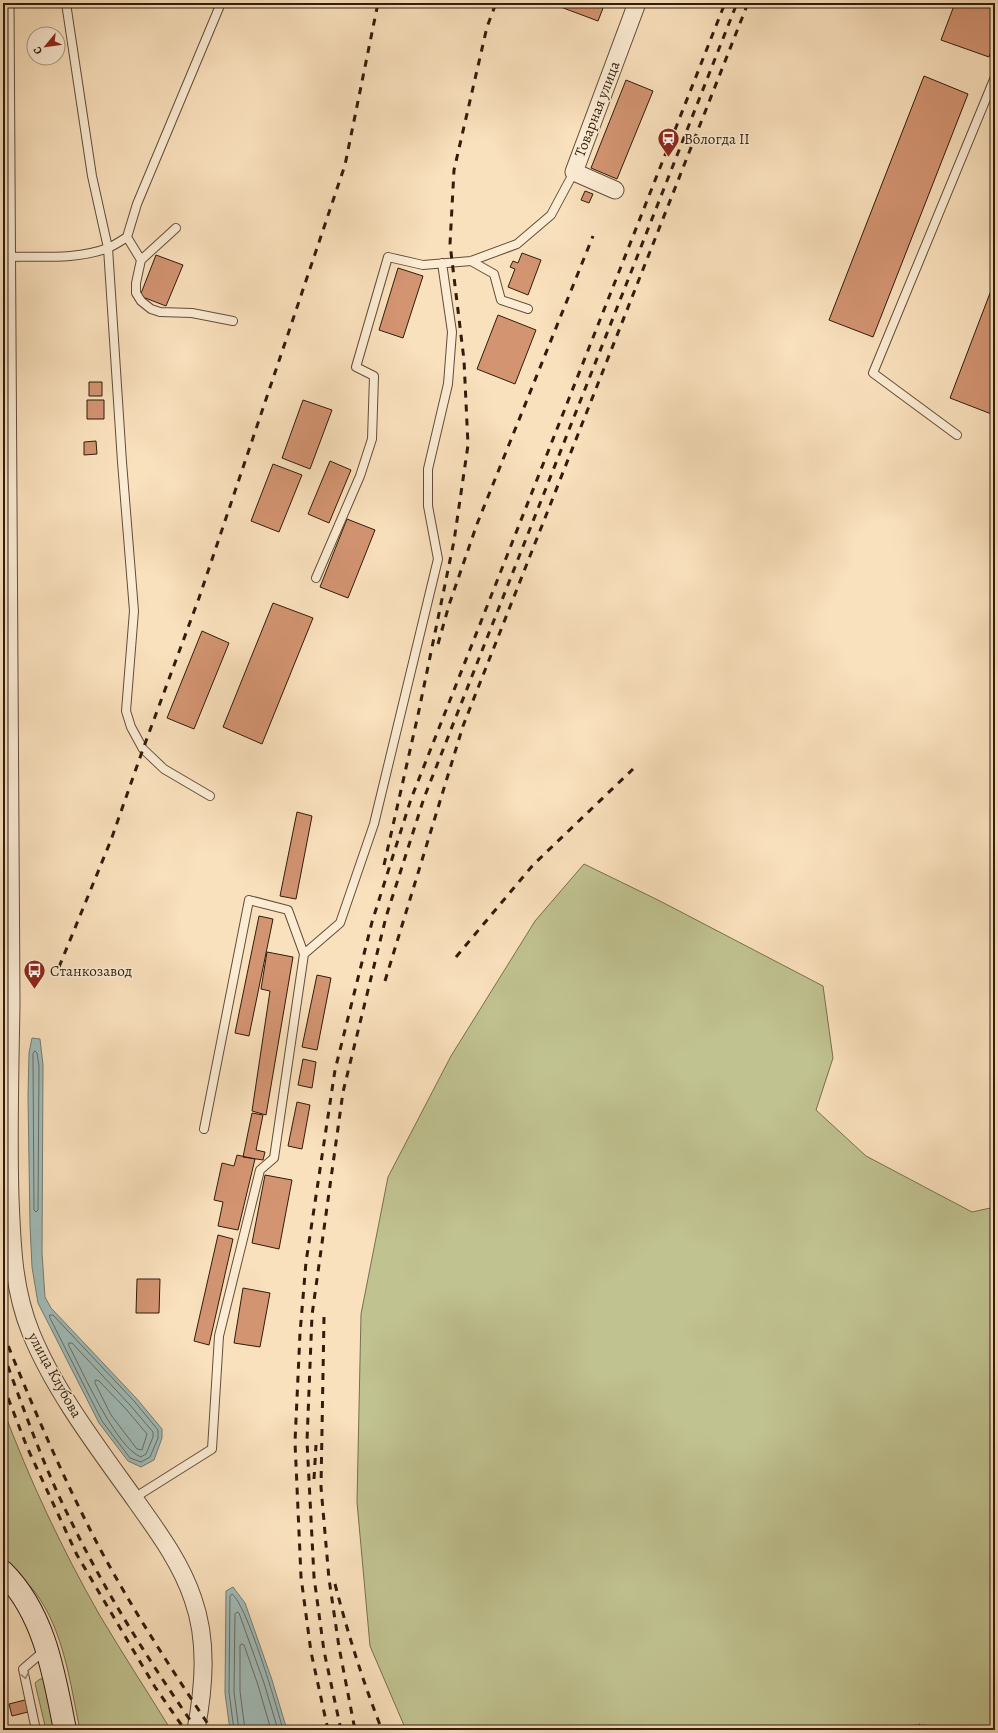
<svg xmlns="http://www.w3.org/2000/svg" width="998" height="1733" font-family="Alegreya,serif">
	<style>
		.green { fill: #c0c290; stroke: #786f4e }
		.water { fill: #a1bcb9; stroke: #747c73 }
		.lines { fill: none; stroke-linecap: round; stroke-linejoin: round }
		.shore { stroke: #696c62; stroke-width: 1 }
		.building { fill: #d39472; stroke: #311c0b }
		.lane-casing { stroke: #634d38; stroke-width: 10 }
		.street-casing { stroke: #634d38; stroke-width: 19 }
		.secondary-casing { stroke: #311c0b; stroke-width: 24 }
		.path { stroke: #311c0b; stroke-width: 2.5; stroke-dasharray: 1 2; stroke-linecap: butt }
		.lane { stroke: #fcecd4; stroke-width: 8 }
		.street { stroke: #fcecd4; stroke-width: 17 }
		.secondary { stroke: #fcecd4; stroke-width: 22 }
		.rail { stroke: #311c0b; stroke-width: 3; stroke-dasharray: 7 7; stroke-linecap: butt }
		.oneway { stroke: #a18e7a }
		.labels { text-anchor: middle; stroke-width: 3; stroke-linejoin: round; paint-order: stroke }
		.street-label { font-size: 15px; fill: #311c0b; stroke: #fcecd4 }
		.poi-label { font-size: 15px; fill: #311c0b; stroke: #fcecd4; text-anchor: start }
	</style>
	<rect width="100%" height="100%" fill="#fae1bd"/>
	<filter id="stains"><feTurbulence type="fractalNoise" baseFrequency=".005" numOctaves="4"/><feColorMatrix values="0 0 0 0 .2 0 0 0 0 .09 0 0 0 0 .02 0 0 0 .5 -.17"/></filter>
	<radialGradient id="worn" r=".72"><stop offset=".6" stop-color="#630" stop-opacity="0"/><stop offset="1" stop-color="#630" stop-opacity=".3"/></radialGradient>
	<path class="green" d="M584 864 660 901 823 986 833 1058 816 1110 866 1156 972 1212 995 1207V1730H406L370 1646 357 1502 361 1314 388 1177 451 1056 535 921Z
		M3 1409C29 1479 62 1549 99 1614 122 1653 147 1691 171 1730H80C70 1683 64 1631 35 1592 25 1580 14 1569 3 1559Z
		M40 1679H46L58 1730H46L35 1683Z"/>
	<path class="water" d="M32 1038 40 1039 43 1065 42 1253 45 1297 51 1308 137 1399 162 1429V1438L154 1460 141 1467 128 1461 99 1423 38 1303 32 1267 30 1225 28 1096 29 1053Z
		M233 1587 245 1603 272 1680 287 1730H230L225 1693 226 1591Z"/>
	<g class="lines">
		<path class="shore" d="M35 1051 37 1053 39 1066 38 1210 36 1212 34 1210 33 1054Z
			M50 1315H53L134 1401 158 1430V1438L150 1457 141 1462 130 1458 102 1421 50 1318Z
			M69 1343H72L130 1405 153 1432V1437L146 1454 141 1457C116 1448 82 1370 69 1346Z
			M96 1380 99 1381 126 1409 147 1434 142 1450 137 1449 111 1415 95 1383Z
			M234 1730 229 1692 230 1596 232 1594C247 1605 277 1707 283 1730
			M239 1730 234 1692 235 1614 237 1612 239 1613 264 1683 278 1730
			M245 1730 240 1691V1645L242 1644 244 1645 258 1685 271 1730"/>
	</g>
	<path class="building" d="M550 3H605L598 21Z
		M955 3H995V40L989 57 941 40Z
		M924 76 968 94 873 337 829 320Z
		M626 80 653 91 617 179 591 168Z
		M585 191 593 194 589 203 581 200Z
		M522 253 541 260 528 295 508 287 515 269 510 267 513 261 518 263Z
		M156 255 183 265 166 306 140 296Z
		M398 268 423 276 403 338 379 330Z
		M995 280V413L994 415 950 398Z
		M498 315 536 330 515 384 477 369Z
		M89 382H102V396H89Z
		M87 400H104V419H87Z
		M303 400 332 410 310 469 282 458Z
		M96 441 97 454 84 455V442Z
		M330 461 351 470 329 523 308 514Z
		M273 464 302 475 279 532 251 521Z
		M347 519 375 530 348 598 320 587Z
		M273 603 313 618 262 744 223 727Z
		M202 631 229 643 194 729 167 718Z
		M297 812 312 816 296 899 280 896Z
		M259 916 273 919 249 1036 235 1033Z
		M267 952 293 957 266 1115 252 1111 270 991 261 989Z
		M317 975 331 978 317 1050 302 1047Z
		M303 1059 316 1062 312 1088 298 1085Z
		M297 1102 310 1105 302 1149 288 1146Z
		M252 1113 263 1115 256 1150 265 1152 263 1160 243 1157Z
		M237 1155 255 1159 238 1230 218 1226 223 1202 214 1200 222 1163 234 1166Z
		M265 1175 292 1180 279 1249 252 1243Z
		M218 1235 233 1239 209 1345 194 1341Z
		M137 1279H160L159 1313H136Z
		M243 1288 270 1293 260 1347 234 1343Z
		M33 1698 36 1710 12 1716 9 1704Z"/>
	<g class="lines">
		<defs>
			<path id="lane" d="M66 3 92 176 108 248 122 462 134 611 126 711 131 727 143 749 164 769 210 796
				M176 228 141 260 136 283V293L141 301 151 309 160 312 192 313 233 321
				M127 237 141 260
				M6 257C39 256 77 260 108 248 115 245 121 241 127 237L137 204 221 3
				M471 261 494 274 501 300 528 309
				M957 435 873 373 995 77
				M316 578 360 476 372 439 374 376 356 367 388 257 423 265 471 261 517 244 551 215 574 172
				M204 1129 249 900 288 910 304 954
				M134 1498 212 1449 219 1336 260 1170 274 1158 304 954 340 923 374 824 438 559 428 506V469L448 384 452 332 442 263
				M36 1730 23 1669 45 1650"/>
			<path id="street" d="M5 3 11 1003C10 1068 8 1133 10 1198 12 1245 13 1289 31 1333 55 1392 99 1449 136 1501 158 1532 181 1563 193 1599 208 1641 204 1687 196 1730
				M615 190 574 172 637 3"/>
			<path id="secondary" d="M3 1572C45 1614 54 1674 65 1730"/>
		</defs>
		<use href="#lane" class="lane-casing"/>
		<use href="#street" class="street-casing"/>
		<use href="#secondary" class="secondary-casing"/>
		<path class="path" d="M889 1730 919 1725 955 1730"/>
		<use href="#lane" class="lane"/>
		<use href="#street" class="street"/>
		<use href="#secondary" class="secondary"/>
		<path class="rail" d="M438 644 449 605 477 524 593 236
			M384 865 418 715 454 541 468 445 464 360 450 244 454 170 487 27 496 3
			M456 957 533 865 633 769
			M59 967 111 840 143 749 199 598 345 165 378 3
			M385 981 463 726 748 3
			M324 1317 321 1487 329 1579 339 1647 355 1730
			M3 1333C32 1405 62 1476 98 1545 132 1609 172 1670 212 1730
			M3 1353C23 1407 43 1465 69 1517 105 1592 149 1661 197 1730
			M3 1385 27 1447 77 1555 155 1687 185 1730
			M314 1479 316 1445
			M335 1584C348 1634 363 1682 382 1730
			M328 1730 311 1652 301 1577 295 1442 300 1333 306 1262 335 1070 372 922 411 799 725 3
			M341 1730 324 1651 314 1577 307 1441 312 1315 343 1092 386 917 424 798 737 3"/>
	</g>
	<defs><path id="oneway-chevron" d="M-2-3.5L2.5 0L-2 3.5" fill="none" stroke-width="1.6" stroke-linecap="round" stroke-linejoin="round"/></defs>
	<use class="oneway" href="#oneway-chevron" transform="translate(25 1676) rotate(78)"/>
	<defs>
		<symbol id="station-pin" viewBox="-11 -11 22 30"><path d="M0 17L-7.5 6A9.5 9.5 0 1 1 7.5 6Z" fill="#8f2418" stroke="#fcecd4"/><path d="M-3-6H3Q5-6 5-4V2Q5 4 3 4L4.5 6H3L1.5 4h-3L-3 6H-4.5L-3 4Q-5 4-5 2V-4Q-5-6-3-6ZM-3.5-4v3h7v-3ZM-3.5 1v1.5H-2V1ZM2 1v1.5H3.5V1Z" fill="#fff"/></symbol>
		<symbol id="bus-pin" viewBox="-11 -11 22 30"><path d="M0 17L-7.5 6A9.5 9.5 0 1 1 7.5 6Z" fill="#8f2418" stroke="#fcecd4"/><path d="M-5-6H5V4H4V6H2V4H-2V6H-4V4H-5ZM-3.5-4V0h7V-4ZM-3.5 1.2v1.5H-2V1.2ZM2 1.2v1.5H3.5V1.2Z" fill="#fff"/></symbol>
	</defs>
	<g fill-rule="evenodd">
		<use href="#station-pin" x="656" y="126" width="25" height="34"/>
		<use href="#bus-pin" x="22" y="958" width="25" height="34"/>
	</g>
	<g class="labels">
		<g class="street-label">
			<text transform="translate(597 109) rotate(-69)" y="5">Товарная улица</text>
			<text transform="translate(55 1375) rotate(61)" y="5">улица Клубова</text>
		</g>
		<g class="poi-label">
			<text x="684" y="144">Вологда II</text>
			<text x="50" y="976">Станкозавод</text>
		</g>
	</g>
	<rect width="998" height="1733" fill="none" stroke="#fae1bd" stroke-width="16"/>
	<rect x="4" y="4" width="990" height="1725" fill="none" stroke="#311c0b" stroke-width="2"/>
	<rect x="8" y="8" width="982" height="1717" fill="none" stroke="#311c0b"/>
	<g transform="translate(46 46) rotate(241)"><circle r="19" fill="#fcecd4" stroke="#ab9984"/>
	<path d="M0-3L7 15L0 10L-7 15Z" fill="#8f2418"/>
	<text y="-6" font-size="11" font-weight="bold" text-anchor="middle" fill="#311c0b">С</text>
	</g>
	<rect width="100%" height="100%" filter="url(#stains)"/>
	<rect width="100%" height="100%" fill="url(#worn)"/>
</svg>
